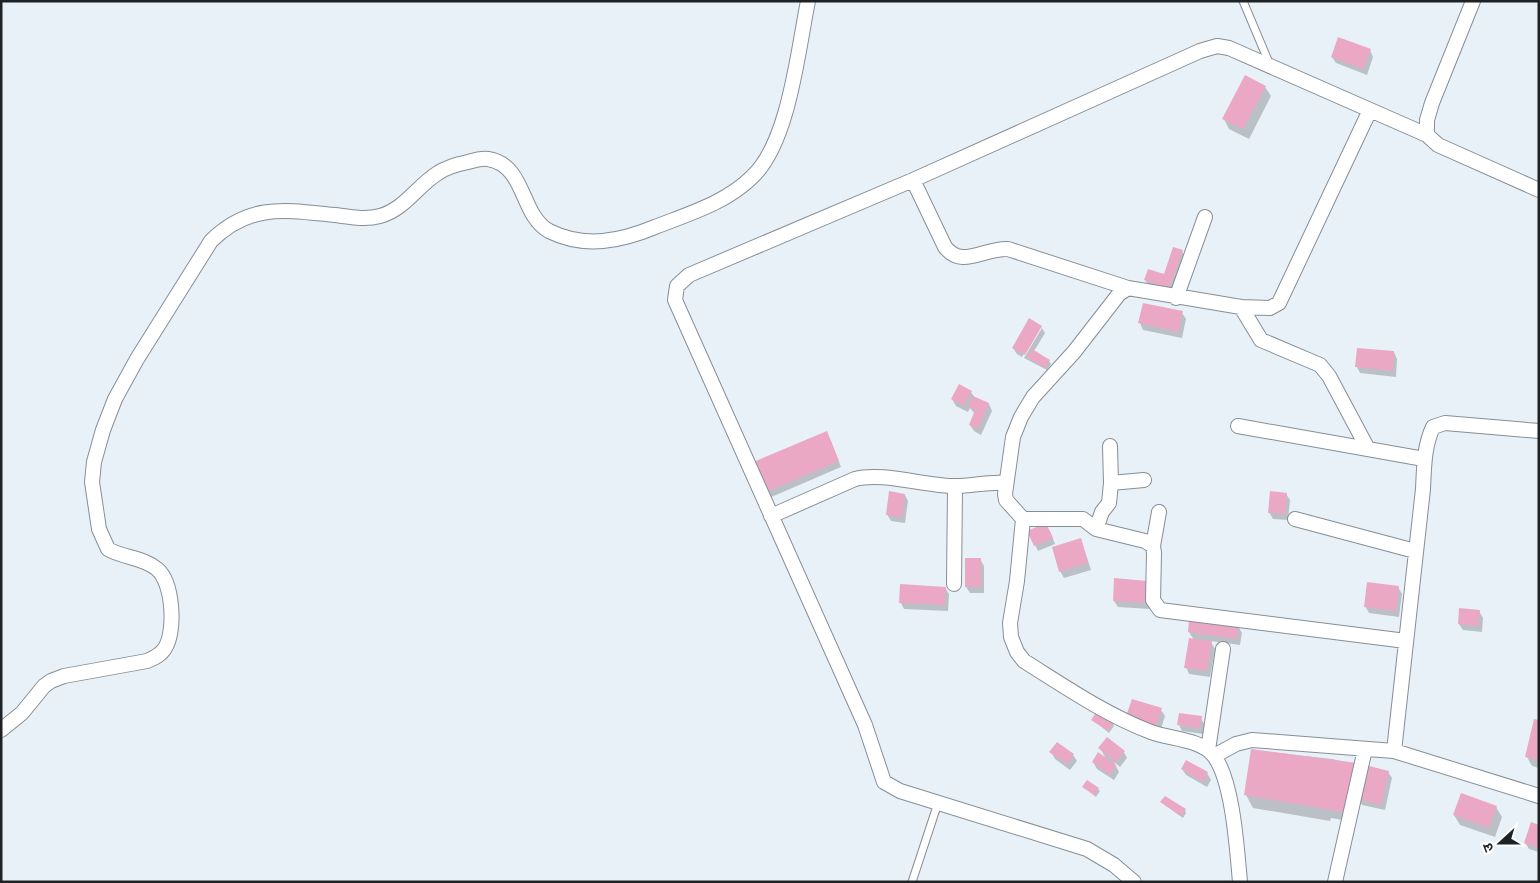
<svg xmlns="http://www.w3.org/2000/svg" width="1540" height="883" font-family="'Exo 2','Noto Sans Devanagari',sans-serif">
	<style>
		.shadow { fill: #0003 }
		.building { fill: #eba8c5 }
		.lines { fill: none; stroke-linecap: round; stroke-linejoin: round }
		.lane-casing { stroke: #878e94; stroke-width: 9 }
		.street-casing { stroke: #878e94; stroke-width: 16 }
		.lane { stroke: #fff; stroke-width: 7 }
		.street { stroke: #fff; stroke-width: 14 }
	</style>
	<rect width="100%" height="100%" fill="#e9f1f8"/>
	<path class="shadow" d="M1370 50 1373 57 1367 75 1336 63 1332 57Z
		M1265 87 1271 96 1249 139 1229 129 1224 119Z
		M1182 251 1185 257 1173 295 1149 286 1145 280 1164 276Z
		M1182 313 1186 319 1182 338 1143 330 1140 323Z
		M1029 320 1042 328H1039L1022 357 1017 354 1013 348Z
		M1042 328 1045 333 1034 351 1049 361 1051 364 1047 370 1024 358Z
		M1394 352 1397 359 1396 377 1360 373 1357 367Z
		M971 392 975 398 989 404 992 411 981 435 974 431 970 425 975 414 970 408 968 412 956 406 952 399Z
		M830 439 841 467 769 498 765 492Z
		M1286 494 1290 500 1288 520 1273 519 1269 512Z
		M905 495 908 501 905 523 891 521 887 514Z
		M1050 531 1055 544 1038 551 1035 545Z
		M1081 539 1091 570 1064 578 1060 571Z
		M980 559 984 566V593H970L966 587Z
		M1398 587 1402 594 1399 617 1369 613 1365 606Z
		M945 588 949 594 948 611 904 609 901 603Z
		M1151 588 1149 609 1118 607 1114 601Z
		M1479 611 1483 618 1482 632 1463 630 1459 624Z
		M1238 626 1242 633 1240 645 1210 641 1215 649 1210 677 1189 674 1186 667 1194 640 1189 632Z
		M1161 710 1165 716 1159 735 1131 726Z
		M1201 718 1204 724 1203 734 1182 731 1179 725Z
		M1093 720 1113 723 1114 726 1109 733Z
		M1539 721V768L1532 766 1527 757Z
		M1100 748 1124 752 1127 758 1120 767 1114 762 1119 772 1114 780 1097 769 1093 762 1106 759Z
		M1252 750 1332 759 1388 772 1392 778 1385 810 1362 805 1358 798 1354 822 1331 818 1330 821 1253 808 1246 795Z
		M1051 752 1073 755 1077 761 1070 770 1055 759Z
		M1186 762 1207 773 1211 780 1207 787 1186 775 1182 769Z
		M1084 787 1098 789 1100 791 1096 797Z
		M1162 803 1185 810 1186 813 1183 818Z
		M1496 807 1502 817 1495 837 1460 825 1454 815Z
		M1539 826V852L1529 849 1525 843Z"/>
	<path class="building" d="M1338 37 1371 49 1363 69 1331 57Z
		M1245 75 1266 86 1243 129 1222 119Z
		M1173 247 1183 250 1169 289 1144 280 1148 269 1164 274Z
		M1143 303 1183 311 1178 332 1138 323Z
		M1029 318 1042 326 1025 355 1012 348Z
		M1357 348 1394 351 1393 371 1355 367Z
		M1032 349 1050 360 1045 368 1027 357Z
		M959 384 972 391 964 406 951 399Z
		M973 396 989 403 978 429 969 425 975 410 968 407Z
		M827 431 839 461 764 493 751 463Z
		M889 491 905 494 902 517 886 515Z
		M1270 491 1287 493 1285 514 1268 513Z
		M1046 523 1053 538 1034 546 1027 531Z
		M1081 538 1088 563 1059 572 1052 547Z
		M965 558H981V587H965Z
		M1114 578 1148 581 1146 603 1113 601Z
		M1367 582 1399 586 1396 611 1364 607Z
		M900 584 946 587 945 605 899 603Z
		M1459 608 1480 610 1478 626 1458 624Z
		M1189 619 1239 625 1237 639 1188 632Z
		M1189 638 1212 641 1207 671 1184 668Z
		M1132 699 1162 708 1155 729 1125 719Z
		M1097 711 1114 722 1108 731 1091 720Z
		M1179 713 1202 716 1200 728 1177 725Z
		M1534 719 1539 720V760L1525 757Z
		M1107 737 1125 751 1116 762 1098 748Z
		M1057 742 1074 754 1067 764 1049 752Z
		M1251 749 1357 763 1349 813 1244 795Z
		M1098 752 1116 765 1110 775 1092 762Z
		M1186 760 1208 772 1203 782 1181 769Z
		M1365 765 1389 771 1381 805 1357 799Z
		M1087 780 1099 788 1094 795 1082 787Z
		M1461 793 1497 806 1489 828 1453 815Z
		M1165 796 1186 809 1181 816 1160 802Z
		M1531 822 1539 825V848L1524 843Z"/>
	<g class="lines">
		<defs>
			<path id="lane" d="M1243 1 1270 65
				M912 882 938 803"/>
			<path id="street" d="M1473 1 1432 103 1427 120V135L1438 145 1539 190
				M913 180 945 247C962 269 983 248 1008 249L1128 288
				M1176 298 1205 217
				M1241 307 1261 340 1320 365 1329 376 1368 449
				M1238 426 1424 459
				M1110 446 1111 483
				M1159 512 1153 546 1154 553 1153 600 1160 610 1406 641
				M771 516 855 479C881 472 922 485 952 486 970 487 987 481 1006 483
				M1023 519H1083L1096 529 1145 541 1153 546
				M1295 519 1415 551
				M1096 529 1102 512 1109 503 1111 483 1144 480
				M954 584 955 487
				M1 730 22 713 44 686 51 681 64 676 147 661C154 658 161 655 165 648 176 631 173 582 157 569 143 557 123 558 108 549L99 529 92 482 94 462 103 430 115 399 137 359 211 241C250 203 285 210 335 215 350 217 365 220 380 216 405 209 417 186 438 173 447 167 458 164 468 162 475 160 482 158 488 159 526 165 520 215 549 231 585 249 621 241 655 227 688 214 726 203 752 177 789 143 798 50 808 1
				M1208 750 1223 649
				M1394 751 1423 489C1424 468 1424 446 1433 427L1445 423 1539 431
				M1214 756 1236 744 1252 740 1394 751 1539 796
				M1134 882 1114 865 1087 849 900 791 884 782 865 725 675 300 677 286 689 275 913 180 1200 51 1217 46 1229 48 1427 135
				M1240 882C1237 850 1233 781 1214 756 1202 739 1169 739 1151 732 1106 715 1064 686 1024 661L1017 652 1011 637 1010 623 1017 581 1023 519 1006 500 1005 494 1013 437 1021 417 1033 397 1074 352 1119 294 1128 288 1241 307 1270 308 1279 303 1370 110
				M1335 882 1365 749"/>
		</defs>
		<use href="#lane" class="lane-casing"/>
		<use href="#street" class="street-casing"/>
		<use href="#lane" class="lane"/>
		<use href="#street" class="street"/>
	</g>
	<rect width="1540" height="883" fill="none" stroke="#1f2225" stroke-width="5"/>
	<g transform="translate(1500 843) rotate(249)" stroke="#fcfdff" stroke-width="4" paint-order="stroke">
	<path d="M0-4L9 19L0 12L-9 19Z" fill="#1f2225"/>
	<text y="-8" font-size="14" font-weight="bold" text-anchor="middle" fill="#1f2225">उ</text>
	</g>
</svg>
